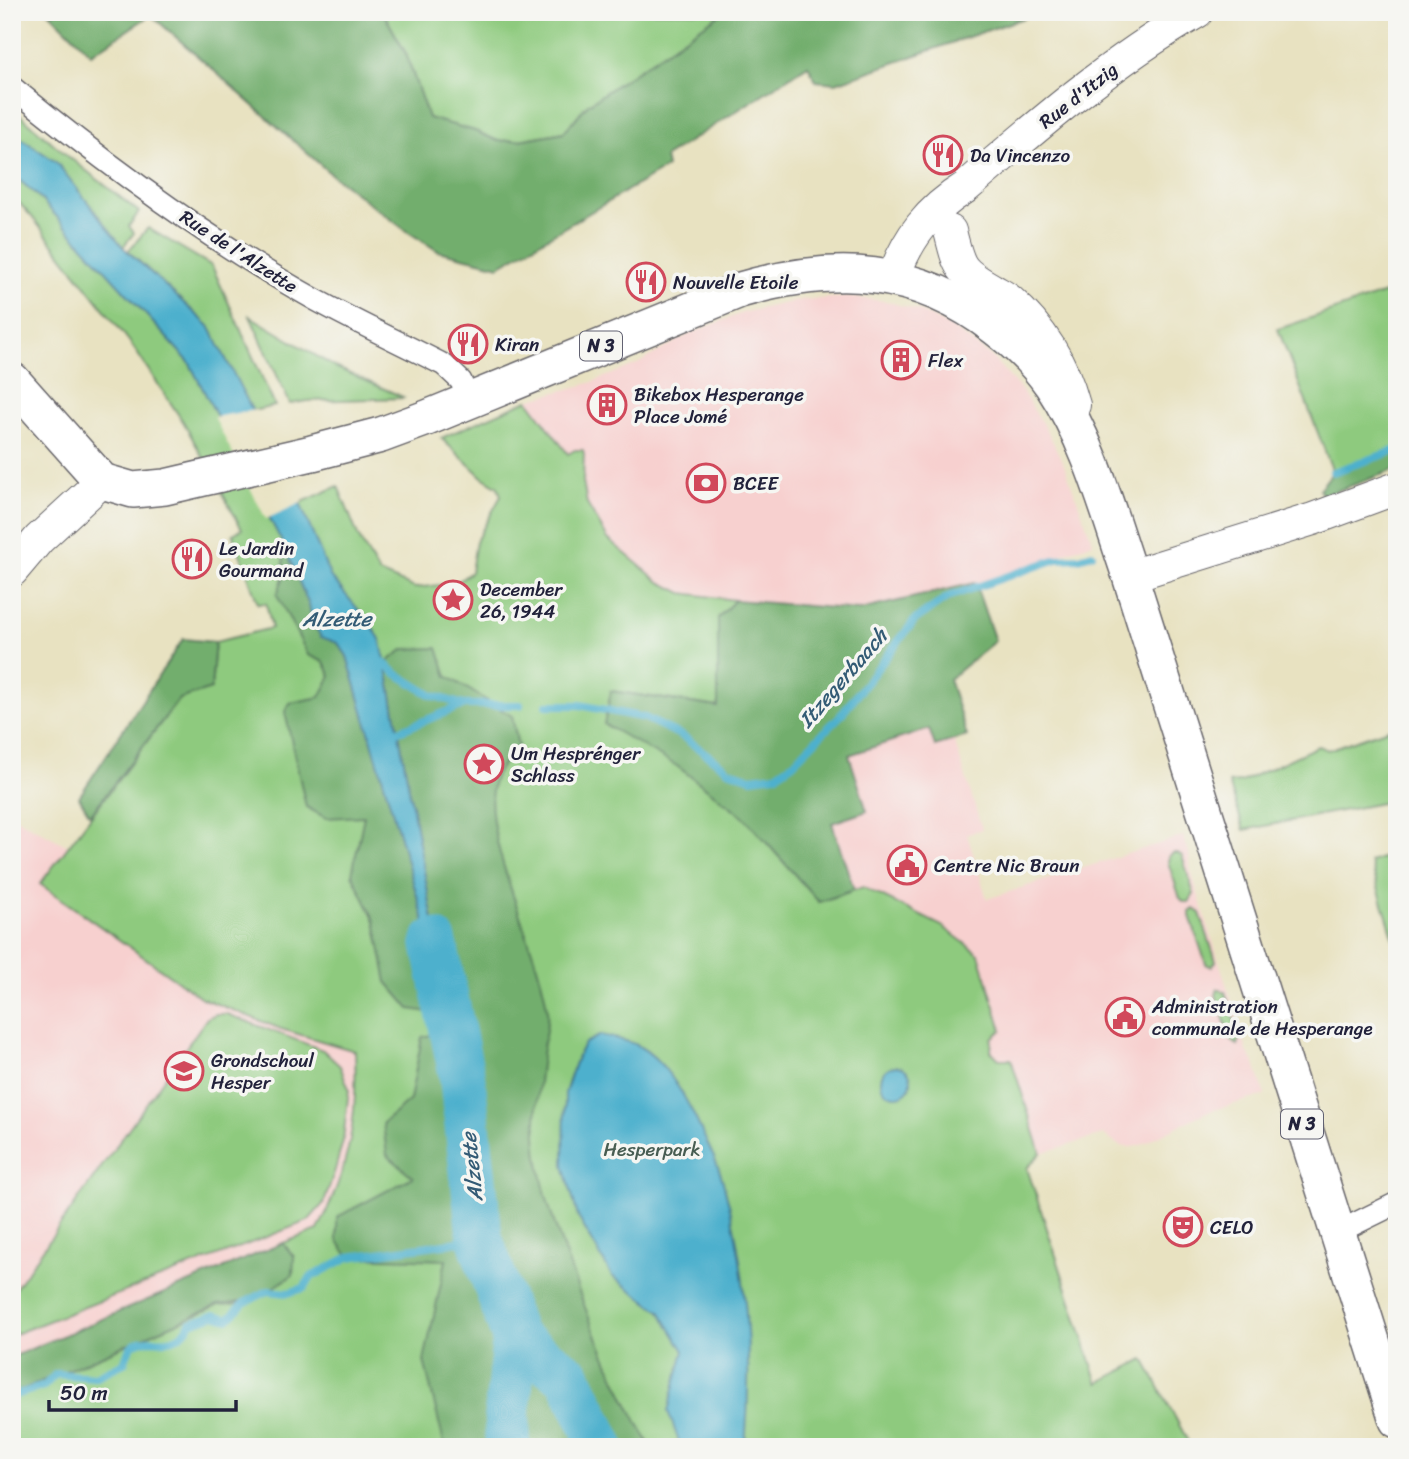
<svg xmlns="http://www.w3.org/2000/svg" width="1409" height="1459" font-family="Sriracha,sans-serif">
	<style>
		.built { fill: #f7d0cf }
		.green { fill: #8eca7e; stroke: #58765c; stroke-width: 2 }
		.forest { fill: #72ae6d; stroke: #4a6854; stroke-width: 2 }
		.water { fill: #4db0cd; stroke: #386984; stroke-width: 2 }
		.pier { fill: #e8e2c1 }
		.lines { fill: none; stroke-linecap: round; stroke-linejoin: round }
		.stream { stroke: #4db0cd; stroke-width: 8 }
		.river { stroke: #4db0cd; stroke-width: 46 }
		.minor-casing { stroke: #67656a; stroke-width: 24 }
		.secondary-casing { stroke: #67656a; stroke-width: 34 }
		.primary-casing { stroke: #67656a; stroke-width: 38 }
		.minor { stroke: #fff; stroke-width: 21 }
		.secondary { stroke: #fff; stroke-width: 32 }
		.primary { stroke: #fff; stroke-width: 35 }
		.labels { text-anchor: middle; stroke-width: 7; stroke-linejoin: round; paint-order: stroke }
		.shield { fill: #f6f6f2; stroke: #626272; stroke-width: 2 }
		.shield-label { font-size: 18px; font-weight: bold; fill: #22223b }
		.street-label { font-size: 19px; fill: #22223b; stroke: #f6f6f2 }
		.poi-label { font-size: 19px; fill: #22223b; stroke: #f6f6f2; text-anchor: start }
		.park-label { font-size: 19px; fill: #485d52; stroke: #f6f6f2 }
		.water-label { font-size: 21px; font-style: italic; fill: #335b75; stroke: #f6f6f2 }
	</style>
	<rect width="100%" height="100%" fill="#f6f6f2"/>
	<filter id="ink" filterUnits="userSpaceOnUse"><feTurbulence type="fractalNoise" baseFrequency=".0143" numOctaves="2"/><feDisplacementMap in="SourceGraphic" scale="14" xChannelSelector="R" yChannelSelector="G"/><feConvolveMatrix kernelMatrix="1 2 1 2 8 2 1 2 1" color-interpolation-filters="sRGB"/></filter>
	<filter id="wash" filterUnits="userSpaceOnUse"><feTurbulence type="fractalNoise" baseFrequency=".00686" numOctaves="4" result="noise"/><feDisplacementMap in="SourceGraphic" scale="28" xChannelSelector="R" yChannelSelector="G"/><feGaussianBlur stdDeviation="1.57" result="paint"/><feColorMatrix in="noise" values="0 0 0 0 0 0 0 0 0 0 0 0 0 0 0 0 0 1.4 0 .05"/><feComposite in="paint" operator="in"/></filter>
	<g filter="url(#wash)">
		<rect width="100%" height="100%" fill="#e8e2c1"/>
		<path class="built" d="M847 297 885 301 920 311 954 329 991 356 1022 391 1049 434 1065 467 1093 543 975 583 860 610 735 600 682 593 658 581 608 539 587 504 583 482 584 454 568 455 528 400 590 383 637 364 691 333 745 312 800 300Z
			M930 729 935 746 954 740 982 829 967 834 987 899 1183 836 1189 852 1190 868 1247 1051 1255 1064 1265 1095 1204 1113 1141 1145 1131 1147 1120 1146 1103 1135 1041 1153 1011 1059H999L991 1051V1038L1002 1030 864 887 854 890 832 822 866 811 849 755Z
			M12 816 68 846 40 884 202 998 281 1029 355 1051 357 1091 351 1143 330 1206 318 1230 12 1357Z"/>
		<path class="green" d="M383 12H723L587 105 564 132 519 140 498 141 475 131 428 118 406 54Z
			M12 108 69 157 139 212 129 226 134 233 123 247 56 162 12 132Z
			M12 174 38 196 189 362 269 517 338 486 359 538 379 573 415 588 456 583 471 572 476 541 501 496 498 487 482 477 441 438 528 400 568 454 575 450H583L584 454 583 482 587 504 608 539 658 581 682 593 735 600 718 618V707L611 691 677 766 743 816 819 902 863 887 942 926 979 954 1002 1030 992 1038 991 1051 999 1059H1011L1041 1153 1027 1168 1098 1383 1144 1359 1191 1447H12V1394L218 1305 244 1303 294 1257 283 1243 318 1230C349 1167 358 1121 355 1051L281 1029 202 998 40 884 179 699 211 689 215 642 272 628 266 603 258 604 233 534 242 529 184 423 129 341 32 217 12 195Z
			M148 228 212 266 275 406 252 411 209 326 128 251Z
			M1397 289V450L1333 472 1278 329Z
			M250 316 335 367 405 398 308 401 290 404Z
			M1397 726V800L1244 830 1229 783 1241 782 1318 746 1328 750Z
			M1173 853H1178L1182 856 1194 894 1189 902H1184L1180 898 1168 862 1169 856Z
			M1397 853V949L1370 862Z
			M1194 909 1200 913 1216 961 1212 967 1206 964 1190 916V912Z
			M1218 989 1225 992 1240 1038 1238 1045 1231 1041 1216 995Z
			M216 1014H227L323 1050 340 1066 349 1089 343 1141 335 1170 324 1203 308 1221 12 1335V1293L207 1018Z"/>
		<path class="forest" d="M49 12H383L406 54 428 118 475 131 498 141 519 140 564 132 587 105 723 12H1034L1026 17 836 83 816 81 808 65 665 157 667 167 499 266 438 251 405 230 332 175 151 15 91 54Z
			M1397 450V469L1323 496 1319 489 1333 472Z
			M284 546 309 605 313 623 338 643 347 656 446 993 386 663 404 649 438 648 447 676 512 716 518 746C511 755 501 765 496 775 473 826 542 951 547 1010 549 1021 545 1035 543 1047 540 1076 535 1106 536 1136 539 1182 553 1221 569 1264 591 1327 617 1388 651 1447H445L424 1361 446 1260 349 1257 337 1240V1217L413 1177 387 1155 383 1123 410 1100 422 1037 454 1030 448 1003 429 1012 410 1009 387 982 375 921 352 874 364 816 326 818 306 807 285 712 290 703 320 697 331 676 324 662 308 655 277 595 283 578Z
			M975 583 995 641 949 679 967 736 935 746 929 729 849 755 867 811 832 823 854 890 819 902 743 816 677 766 604 724 611 691 718 707V618L735 600 860 610Z
			M183 639 215 642 211 689 179 699 90 815 79 797Z
			M283 1243 294 1257 293 1275C264 1294 253 1302 218 1305L12 1394V1357Z"/>
		<path class="water" d="M12 132 56 162 123 247 209 326 300 503 330 576 369 622 380 639 386 663 448 1002 347 656 338 643 321 637 313 623 309 605 284 546 189 362 38 196 12 174Z
			M601 1035C612 1038 627 1040 637 1045 664 1059 683 1093 696 1119 704 1138 716 1158 722 1178 747 1263 753 1358 745 1447H681L668 1411 684 1351 660 1311 612 1276 578 1217 564 1165 565 1093 577 1057 585 1043Z
			M881 1081a15 15 0 1 1 30 0a15 15 0 1 1-30 0Z"/>
		<path class="pier" d="M256 410 303 502 266 519 214 417Z"/>
		<g class="lines">
			<path class="stream" d="M1333 472 1397 450
				M378 658 397 674 431 695 464 705
				M547 705H580L645 718 682 736 728 770 751 778 776 775 793 763 840 716 915 620 948 597 1057 559 1079 558 1092 554
				M389 735 464 705H520
				M12 1396 44 1386 56 1374 95 1377 124 1363C126 1358 128 1351 131 1347 145 1329 172 1356 191 1323L214 1315 228 1319 244 1303 268 1291 288 1293 304 1288 311 1277 349 1257 480 1239"/>
			<path class="river" d="M434 942 462 1076 480 1239 515 1339 507 1414 508 1447
				M515 1339 569 1377 602 1447"/>
		</g>
	</g>
	<g filter="url(#ink)">
		<g class="lines">
			<defs>
				<path id="minor" d="M12 87C107 165 208 240 316 300 358 323 401 343 444 365L461 381 468 401
					M1336 1233 1397 1203"/>
				<path id="secondary" d="M950 231C959 267 959 271 991 289 997 293 1004 296 1010 301 1042 329 1063 365 1074 405
					M893 279C907 238 929 210 966 187 1039 124 1112 61 1197 12
					M12 571 39 539 102 481
					M1130 576 1313 519 1397 488"/>
				<path id="primary" d="M12 380 102 481 133 490 165 487 312 453 381 435 427 418 740 290C834 263 917 266 996 328 1017 344 1037 363 1052 385 1090 442 1108 512 1130 576L1397 1420"/>
			</defs>
			<use href="#minor" class="minor-casing"/>
			<use href="#secondary" class="secondary-casing"/>
			<use href="#primary" class="primary-casing"/>
			<use href="#minor" class="minor"/>
			<use href="#secondary" class="secondary"/>
			<use href="#primary" class="primary"/>
		</g>
	</g>
	<defs>
		<symbol id="restaurant-ring" viewBox="-11 -11 22 22"><circle r="9.5" fill="#f6f6f2" stroke="#d1495b" stroke-width="1.5"/><path d="M-5-6h1v4h1v-4h1v4h1v-4h1v5L-1.5 .5V6h-2V.5L-5-1ZM5-6V6H3V1.5H1.5Q1.5-4 5-6Z" fill="#d1495b"/></symbol>
		<symbol id="building-ring" viewBox="-11 -11 22 22"><circle r="9.5" fill="#f6f6f2" stroke="#d1495b" stroke-width="1.5"/><path d="M-4-6H4V6H1V3H-1V6H-4ZM-2.5-4.3h1.7v1.8h-1.7ZM.8-4.3h1.7v1.8H.8ZM-2.5-1h1.7V.8h-1.7ZM.8-1h1.7V.8H.8Z" fill="#d1495b"/></symbol>
		<symbol id="bank-ring" viewBox="-11 -11 22 22"><circle r="9.5" fill="#f6f6f2" stroke="#d1495b" stroke-width="1.5"/><path d="M-6-4H6V4H-6ZM0-2.3a2.3 2.3 0 1 0 0 4.6a2.3 2.3 0 1 0 0-4.6Z" fill="#d1495b"/></symbol>
		<symbol id="sight-ring" viewBox="-11 -11 22 22"><circle r="9.5" fill="#f6f6f2" stroke="#d1495b" stroke-width="1.5"/><path d="M0-6L1.8-2.2L6-1.7L2.9 1.2L3.7 5.4L0 3.3L-3.7 5.4L-2.9 1.2L-6-1.7L-1.8-2.2Z" fill="#d1495b"/></symbol>
		<symbol id="civic-ring" viewBox="-11 -11 22 22"><circle r="9.5" fill="#f6f6f2" stroke="#d1495b" stroke-width="1.5"/><path d="M-.6-6.5H3V-4.5H.6V-3L4-1V1h2V6H-6V1h2V-1L-.6-3ZM-1.2 2.5V6h2.4V2.5Z" fill="#d1495b"/></symbol>
		<symbol id="school-ring" viewBox="-11 -11 22 22"><circle r="9.5" fill="#f6f6f2" stroke="#d1495b" stroke-width="1.5"/><path d="M0-5L7-2L0 1L-7-2ZM-4 1L0 2.5L4 1V4Q0 6-4 4Z" fill="#d1495b"/></symbol>
		<symbol id="theatre-ring" viewBox="-11 -11 22 22"><circle r="9.5" fill="#f6f6f2" stroke="#d1495b" stroke-width="1.5"/><path d="M-5-5.5Q0-4 5-5.5V0Q5 5 0 6Q-5 5-5 0ZM-3.3-2.5H-1v1.5H-3.3ZM1-2.5H3.3v1.5H1ZM-2.8 1Q0 5.5 2.8 1Z" fill="#d1495b"/></symbol>
	</defs>
	<g fill-rule="evenodd">
		<use href="#restaurant-ring" x="921" y="133" width="44" height="44"/>
		<use href="#restaurant-ring" x="624" y="260" width="44" height="44"/>
		<use href="#restaurant-ring" x="446" y="322" width="44" height="44"/>
		<use href="#building-ring" x="879" y="338" width="44" height="44"/>
		<use href="#building-ring" x="585" y="383" width="44" height="44"/>
		<use href="#bank-ring" x="684" y="461" width="44" height="44"/>
		<use href="#restaurant-ring" x="170" y="537" width="44" height="44"/>
		<use href="#sight-ring" x="431" y="578" width="44" height="44"/>
		<use href="#sight-ring" x="462" y="742" width="44" height="44"/>
		<use href="#civic-ring" x="885" y="843" width="44" height="44"/>
		<use href="#civic-ring" x="1103" y="995" width="44" height="44"/>
		<use href="#school-ring" x="162" y="1049" width="44" height="44"/>
		<use href="#theatre-ring" x="1161" y="1205" width="44" height="44"/>
	</g>
	<g class="labels">
		<g class="shield">
			<rect x="580" y="331.5" width="42" height="29" rx="5"/>
			<rect x="1281" y="1109.5" width="42" height="29" rx="5"/>
		</g>
		<g class="shield-label">
			<text x="601" y="352">N 3</text>
			<text x="1302" y="1130">N 3</text>
		</g>
		<g class="street-label">
			<text transform="translate(1078 95) rotate(-38)" y="7">Rue d'Itzig</text>
			<text transform="translate(239 251) rotate(33)" y="7">Rue de l'Alzette</text>
		</g>
		<g class="poi-label">
			<text x="970" y="162">Da Vincenzo</text>
			<text x="673" y="289">Nouvelle Etoile</text>
			<text x="495" y="351">Kiran</text>
			<text x="928" y="367">Flex</text>
			<text x="634" y="401">Bikebox Hesperange<tspan x="634" dy="22">Place Jomé</tspan></text>
			<text x="733" y="490">BCEE</text>
			<text x="219" y="555">Le Jardin<tspan x="219" dy="22">Gourmand</tspan></text>
			<text x="480" y="596">December<tspan x="480" dy="22">26, 1944</tspan></text>
			<text x="511" y="760">Um Hesprénger<tspan x="511" dy="22">Schlass</tspan></text>
			<text x="934" y="872">Centre Nic Braun</text>
			<text x="1152" y="1013">Administration<tspan x="1152" dy="22">communale de Hesperange</tspan></text>
			<text x="211" y="1067">Grondschoul<tspan x="211" dy="22">Hesper</tspan></text>
			<text x="1210" y="1234">CELO</text>
		</g>
		<g class="park-label">
			<text x="652" y="1156">Hesperpark</text>
		</g>
		<g class="water-label">
			<text x="337" y="626">Alzette</text>
			<text transform="translate(843 678) rotate(-49)" y="7">Itzegerbaach</text>
			<text transform="translate(472 1167) rotate(-96)" y="7">Alzette</text>
		</g>
	</g>
	<rect width="1409" height="1459" fill="none" stroke="#f6f6f2" stroke-width="42"/>
	<path d="M49 1400v10h187v-10" fill="none" stroke="#22223b" stroke-width="3.5"/>
	<text x="60" y="1400" font-size="21" fill="#22223b" stroke="#f6f6f2" stroke-width="5" paint-order="stroke">50 m</text>
</svg>
